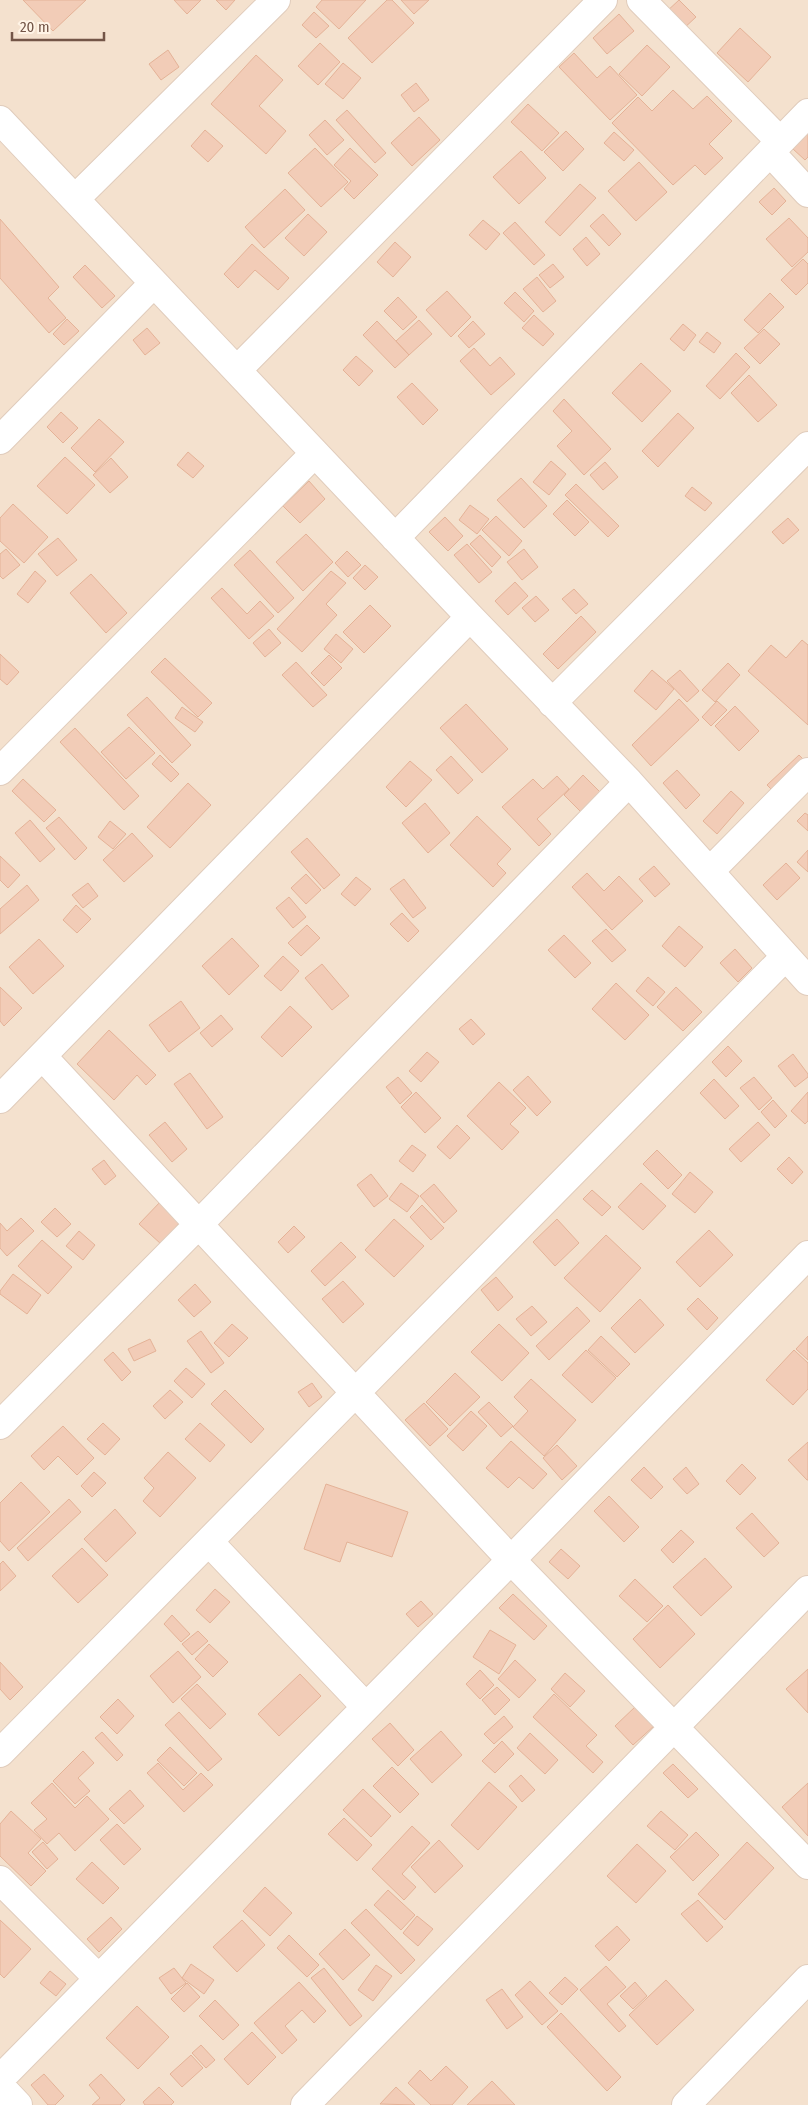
<svg xmlns="http://www.w3.org/2000/svg" width="808" height="2105" font-family="'Fira Sans Condensed',sans-serif">
	<style>
		.residential { fill: #f4e1ce }
		.building { fill: #f2ccb7; stroke: #e4b297 }
		.lines { fill: none; stroke-linecap: round; stroke-linejoin: round }
		.street-casing { stroke: #e0ccbc; stroke-width: 30 }
		.street { stroke: #fff; stroke-width: 28 }
	</style>
	<rect width="100%" height="100%" fill="#fcf0e0"/>
	<path class="residential" d="M0 0H808V2105H0Z"/>
	<path class="building" d="M23 0H86L53 31Z
		M174 0H201L187 14Z
		M216 0H235L226 10Z
		M322 0H366L339 29 316 7Z
		M387 0H392L414 23 372 63 348 38Z
		M401 0H429L414 14Z
		M679 0 696 17 682 30 665 13Z
		M314 12 329 26 316 38 302 25Z
		M619 14 634 31 607 54 593 38Z
		M740 28 771 57 748 82 717 53Z
		M320 43 340 62 318 85 298 66Z
		M647 45 670 67 642 96 619 74Z
		M168 50 179 67 161 80 149 64Z
		M574 53 597 78 610 66 637 95 610 120 559 67Z
		M256 55 283 80 259 106 286 131 266 154 211 104Z
		M343 63 361 78 343 99 325 84Z
		M416 83 429 100 414 112 401 95Z
		M673 90 693 109 707 96 732 121 709 144 723 158 705 175 695 165 673 185 612 123 638 97 652 111Z
		M528 104 559 133 542 151 511 122Z
		M347 110 386 153 375 163 336 120Z
		M419 117 440 140 412 166 391 143Z
		M325 120 344 140 327 155 309 135Z
		M205 130 223 146 208 162 191 146Z
		M566 131 584 149 563 171 544 152Z
		M614 132 634 150 624 161 604 143Z
		M808 132V157L805 160 793 149Z
		M315 148 348 182 321 207 288 173Z
		M350 148 378 175 354 199 344 189 351 181 334 165Z
		M521 151 546 178 519 204 493 177Z
		M639 162 667 192 636 221 608 191Z
		M580 184 596 198 560 236 545 222Z
		M774 188 786 201 772 215 759 202Z
		M285 189 305 210 264 248 245 227Z
		M308 214 327 232 304 256 285 238Z
		M603 214 621 234 609 246 590 226Z
		M789 218 808 238V252L792 267 766 239Z
		M0 219 59 287 48 298 66 318 49 333 0 278Z
		M483 220 500 234 486 250 469 235Z
		M515 222 545 255 534 265 503 233Z
		M586 237 600 254 587 266 573 249Z
		M395 242 411 257 393 277 377 262Z
		M252 244 289 278 278 290 255 270 238 288 224 274Z
		M803 259 808 264V283L796 295 781 280Z
		M553 264 564 277 550 288 539 275Z
		M85 265 115 296 102 308 73 277Z
		M537 277 556 301 543 312 523 289Z
		M447 291 471 317 451 337 426 310Z
		M515 292 534 311 524 322 504 303Z
		M770 293 784 307 758 333 744 320Z
		M398 297 417 317 403 330 384 311Z
		M534 315 554 334 543 346 522 328Z
		M67 319 79 331 64 345 53 334Z
		M419 320 432 334 409 355 396 341Z
		M377 321 409 355 395 368 363 335Z
		M473 321 485 334 469 348 458 336Z
		M683 324 696 335 684 351 670 339Z
		M147 328 160 343 145 355 133 340Z
		M764 329 780 344 760 364 744 348Z
		M707 332 721 343 714 353 699 342Z
		M474 348 490 366 500 357 515 374 491 395 460 361Z
		M736 353 750 367 720 399 706 386Z
		M356 356 373 371 359 386 343 370Z
		M641 363 671 391 642 422 612 393Z
		M749 375 777 405 758 422 731 393Z
		M412 383 438 410 423 425 397 397Z
		M564 399 611 449 584 475 557 446 572 431 553 411Z
		M61 412 78 428 63 443 47 427Z
		M678 413 694 428 658 467 642 451Z
		M99 419 124 442 95 472 71 448Z
		M188 452 204 466 193 478 177 465Z
		M65 457 95 485 67 514 37 486Z
		M111 458 128 477 110 493 93 475Z
		M551 461 566 474 549 495 533 482Z
		M605 462 618 477 603 490 590 475Z
		M521 478 547 506 524 528 497 500Z
		M309 481 325 499 300 523 283 506Z
		M576 484 619 526 608 537 565 495Z
		M692 487 712 503 705 511 685 496Z
		M567 500 589 522 575 536 553 514Z
		M13 504 48 537 24 563 0 541V518Z
		M470 505 489 519 477 534 459 520Z
		M496 516 522 541 509 556 482 530Z
		M445 517 463 536 448 551 429 532Z
		M788 518 799 530 783 544 772 532Z
		M306 534 333 562 303 591 276 562Z
		M480 535 501 557 492 567 470 544Z
		M58 538 77 560 57 576 38 554Z
		M467 544 492 572 479 583 454 555Z
		M6 549 20 565 3 579 0 576V554Z
		M524 549 538 567 522 580 507 562Z
		M250 550 294 598 278 613 234 565Z
		M347 551 361 565 348 577 335 563Z
		M365 565 378 577 365 590 353 578Z
		M35 571 46 581 28 603 17 594Z
		M331 571 346 583 326 604 337 615 302 652 277 629Z
		M91 574 127 613 106 633 70 593Z
		M515 582 528 596 508 615 495 601Z
		M222 588 247 614 260 601 274 616 249 639 211 598Z
		M574 589 588 604 576 614 562 599Z
		M536 596 549 610 535 622 522 608Z
		M370 605 391 626 364 653 343 632Z
		M581 616 596 632 558 669 543 654Z
		M269 629 281 643 265 657 253 643Z
		M336 634 353 649 341 663 324 649Z
		M802 640 808 645V725L748 671 771 645 786 658Z
		M0 654 19 672 7 685 0 679Z
		M329 655 342 668 324 686 311 673Z
		M165 658 212 703 198 717 151 672Z
		M296 662 327 695 313 707 282 675Z
		M728 663 740 675 715 702 702 690Z
		M652 670 674 689 656 710 634 691Z
		M680 670 699 691 687 702 667 681Z
		M147 697 191 745 172 763 127 715Z
		M679 699 699 720 651 766 632 745Z
		M717 701 727 710 711 726 702 717Z
		M466 704 508 749 482 773 440 728Z
		M735 706 759 731 739 751 715 726Z
		M182 707 203 722 195 732 175 718Z
		M129 727 155 753 126 779 101 752Z
		M75 728 139 796 124 810 60 742Z
		M160 755 179 774 171 782 152 764Z
		M799 755 808 764 777 795 767 785Z
		M451 756 473 780 458 794 436 770Z
		M410 761 432 780 406 807 386 787Z
		M677 770 700 795 686 809 663 783Z
		M583 775 604 796 585 816 564 795Z
		M557 776 569 789 537 819 551 834 539 846 502 807 533 779 543 789Z
		M23 779 56 810 44 822 12 791Z
		M188 783 211 805 170 848 147 827Z
		M731 791 744 803 717 834 703 821Z
		M425 803 450 833 428 853 402 823Z
		M805 813 808 815V831L797 821Z
		M477 816 511 849 497 864 506 873 493 887 450 845Z
		M59 817 87 848 75 860 46 828Z
		M30 820 55 849 40 862 15 833Z
		M110 821 126 834 113 849 98 837Z
		M132 833 153 856 124 882 103 860Z
		M307 838 340 875 324 889 291 852Z
		M808 850V872L797 862Z
		M0 856 20 875 8 888 0 880Z
		M786 863 800 878 777 900 763 885Z
		M654 866 670 884 655 897 639 879Z
		M587 873 604 891 619 876 643 901 612 930 572 887Z
		M306 874 321 890 306 904 291 888Z
		M356 877 371 889 355 906 341 894Z
		M404 879 426 908 413 918 390 889Z
		M88 883 98 896 83 908 72 895Z
		M27 885 39 900 0 934V909Z
		M289 897 306 917 293 928 276 908Z
		M76 905 91 919 77 933 63 920Z
		M402 913 419 931 408 942 390 924Z
		M307 925 320 938 301 956 288 943Z
		M679 926 703 947 685 967 662 946Z
		M606 929 626 950 612 962 592 941Z
		M564 935 591 963 575 978 548 950Z
		M232 938 259 966 229 995 202 966Z
		M39 939 64 966 33 994 9 967Z
		M735 949 752 968 738 982 720 963Z
		M283 956 299 971 281 991 264 976Z
		M322 964 349 996 332 1010 305 978Z
		M648 977 665 992 653 1006 636 991Z
		M616 983 649 1015 625 1040 592 1009Z
		M0 987 22 1008 4 1026 0 1021Z
		M676 987 702 1012 683 1031 657 1007Z
		M181 1001 200 1028 169 1052 149 1025Z
		M290 1006 312 1027 282 1057 261 1037Z
		M221 1015 233 1029 212 1047 200 1033Z
		M471 1019 485 1034 473 1045 459 1029Z
		M109 1030 156 1075 146 1085 137 1075 114 1100 77 1064Z
		M728 1046 742 1061 726 1077 712 1062Z
		M427 1052 439 1062 421 1082 409 1071Z
		M793 1054 808 1074V1077L795 1087 778 1066Z
		M190 1073 223 1117 207 1129 174 1084Z
		M528 1076 551 1102 537 1116 513 1090Z
		M398 1077 412 1093 400 1104 386 1087Z
		M754 1077 772 1098 759 1110 740 1088Z
		M714 1079 739 1106 725 1119 700 1093Z
		M499 1082 526 1108 510 1124 519 1132 502 1150 467 1116Z
		M416 1092 441 1118 425 1133 401 1107Z
		M808 1092V1121L805 1124 791 1111Z
		M773 1100 787 1116 775 1128 761 1112Z
		M165 1122 187 1149 172 1162 149 1135Z
		M758 1122 770 1135 741 1162 729 1149Z
		M457 1125 470 1138 450 1159 437 1147Z
		M412 1145 426 1155 413 1172 399 1161Z
		M657 1150 682 1175 668 1189 643 1164Z
		M789 1157 803 1172 792 1184 777 1169Z
		M104 1160 116 1176 105 1185 92 1169Z
		M690 1172 713 1192 695 1213 672 1194Z
		M371 1174 388 1196 374 1207 357 1185Z
		M401 1183 419 1196 407 1212 389 1199Z
		M641 1183 666 1206 643 1230 618 1207Z
		M434 1184 457 1211 444 1223 420 1196Z
		M592 1190 611 1207 602 1216 583 1199Z
		M162 1200 183 1219 161 1244 139 1224Z
		M422 1205 444 1228 431 1240 410 1217Z
		M55 1208 71 1224 57 1237 41 1222Z
		M21 1218 34 1231 7 1256 0 1248V1223L7 1231Z
		M394 1219 424 1246 394 1277 365 1250Z
		M557 1219 579 1243 555 1266 533 1242Z
		M294 1226 305 1237 288 1253 278 1242Z
		M709 1230 733 1255 700 1287 676 1262Z
		M79 1231 95 1245 83 1260 66 1246Z
		M606 1235 641 1268 600 1312 564 1278Z
		M42 1240 72 1267 48 1294 18 1266Z
		M341 1242 356 1257 325 1286 311 1271Z
		M13 1274 41 1295 27 1314 0 1294V1291Z
		M496 1277 513 1297 498 1311 481 1290Z
		M343 1281 364 1304 343 1323 322 1299Z
		M195 1284 211 1302 194 1317 178 1300Z
		M698 1298 718 1318 707 1330 687 1309Z
		M640 1299 664 1325 635 1353 611 1328Z
		M532 1306 547 1322 531 1336 516 1319Z
		M577 1307 590 1321 549 1360 536 1346Z
		M232 1324 248 1338 229 1357 214 1343Z
		M499 1324 529 1353 502 1381 471 1352Z
		M201 1331 224 1363 211 1373 187 1341Z
		M601 1336 630 1364 617 1377 588 1350Z
		M808 1336V1360L796 1349Z
		M150 1339 156 1351 134 1361 128 1349Z
		M586 1350 616 1378 592 1403 562 1375Z
		M794 1350 808 1363V1389L793 1405 766 1380Z
		M113 1352 131 1372 122 1381 104 1360Z
		M186 1368 205 1384 192 1398 174 1381Z
		M455 1373 480 1397 450 1426 426 1402Z
		M531 1379 576 1420 544 1456 513 1427 528 1411 514 1397Z
		M312 1383 322 1397 309 1407 298 1392Z
		M170 1390 183 1402 165 1419 153 1406Z
		M225 1390 264 1429 251 1443 211 1404Z
		M489 1402 513 1426 501 1437 478 1412Z
		M424 1403 448 1429 430 1446 405 1420Z
		M471 1411 487 1426 463 1451 447 1436Z
		M103 1423 120 1439 105 1455 87 1439Z
		M200 1423 225 1445 210 1462 185 1439Z
		M63 1426 94 1458 77 1475 58 1456 44 1470 31 1456Z
		M511 1441 547 1474 533 1489 519 1477 508 1488 486 1468Z
		M808 1442V1480H807L788 1460Z
		M557 1445 577 1466 562 1480 543 1458Z
		M168 1452 196 1478 160 1517 143 1501 154 1488 144 1478Z
		M742 1464 756 1478 740 1495 726 1481Z
		M644 1467 663 1487 651 1499 631 1480Z
		M686 1467 699 1484 687 1494 673 1479Z
		M94 1472 106 1483 92 1497 81 1486Z
		M21 1482 50 1512 9 1551 0 1541V1503Z
		M326 1484 408 1512 392 1557 347 1542 340 1562 304 1549Z
		M609 1496 639 1527 624 1542 594 1511Z
		M69 1499 81 1512 28 1561 17 1548Z
		M115 1509 136 1533 106 1562 84 1539Z
		M752 1513 779 1543 764 1557 736 1528Z
		M681 1530 694 1542 673 1563 661 1550Z
		M82 1548 108 1575 78 1603 52 1576Z
		M561 1549 580 1566 568 1579 549 1562Z
		M705 1558 732 1587 701 1616 673 1587Z
		M3 1561 16 1576 0 1591V1564Z
		M635 1579 663 1606 647 1622 619 1596Z
		M215 1589 230 1602 210 1623 196 1610Z
		M513 1594 547 1626 534 1640 499 1608Z
		M421 1601 433 1614 418 1627 406 1614Z
		M668 1605 695 1634 660 1668 633 1639Z
		M172 1615 190 1634 181 1642 164 1624Z
		M490 1630 516 1645 499 1674 473 1657Z
		M198 1631 208 1641 192 1655 182 1644Z
		M209 1644 228 1662 213 1677 195 1659Z
		M178 1651 201 1677 173 1703 150 1676Z
		M515 1660 536 1680 519 1698 498 1679Z
		M0 1662 23 1687 10 1700 0 1689Z
		M808 1669V1713L786 1689Z
		M480 1670 494 1685 480 1699 466 1684Z
		M565 1673 585 1691 570 1707 551 1689Z
		M300 1674 321 1696 279 1736 258 1714Z
		M197 1684 226 1714 210 1729 181 1699Z
		M497 1687 510 1700 495 1715 482 1700Z
		M554 1694 597 1735 586 1746 603 1762 593 1773 533 1717Z
		M118 1699 134 1716 117 1734 100 1717Z
		M636 1706 654 1726 633 1745 615 1726Z
		M179 1712 222 1759 208 1771 165 1725Z
		M504 1716 513 1727 494 1744 484 1734Z
		M390 1723 414 1750 398 1766 372 1739Z
		M441 1731 462 1755 432 1783 410 1759Z
		M102 1732 123 1755 117 1761 95 1738Z
		M530 1733 558 1760 545 1774 517 1748Z
		M502 1741 514 1754 495 1773 482 1761Z
		M170 1747 197 1773 184 1786 157 1760Z
		M83 1751 94 1763 78 1778 90 1791 75 1804 53 1781Z
		M158 1763 183 1790 201 1773 213 1785 184 1812 147 1773Z
		M673 1764 698 1789 688 1798 663 1773Z
		M392 1767 419 1794 400 1813 373 1786Z
		M521 1775 535 1790 522 1802 509 1786Z
		M489 1782 517 1807 478 1850 451 1825Z
		M52 1783 75 1808 87 1796 109 1819 75 1851 59 1833 47 1844 34 1830 47 1819 31 1803Z
		M808 1783V1836L782 1807Z
		M363 1789 391 1816 371 1837 343 1810Z
		M130 1790 144 1806 124 1824 109 1809Z
		M11 1811 41 1839 28 1853 46 1871 31 1886 0 1856V1824Z
		M661 1811 688 1835 675 1850 647 1826Z
		M344 1818 372 1845 357 1861 328 1834Z
		M117 1824 141 1849 124 1865 100 1840Z
		M412 1826 430 1843 402 1874 416 1887 404 1900 372 1869Z
		M696 1832 719 1855 693 1881 670 1857Z
		M439 1840 463 1866 435 1893 411 1867Z
		M43 1842 58 1859 47 1869 32 1852Z
		M747 1842 774 1868 725 1920 698 1894Z
		M637 1844 666 1871 636 1903 607 1876Z
		M92 1862 119 1888 103 1904 76 1879Z
		M265 1887 292 1913 270 1936 243 1911Z
		M388 1890 415 1915 401 1930 374 1905Z
		M698 1900 723 1927 707 1942 681 1914Z
		M366 1909 415 1960 401 1974 351 1923Z
		M417 1916 433 1929 418 1946 403 1933Z
		M111 1917 122 1929 99 1952 87 1939Z
		M0 1920 31 1949 4 1978 0 1974Z
		M242 1920 265 1945 237 1972 213 1947Z
		M617 1926 630 1940 609 1961 595 1946Z
		M345 1929 370 1955 343 1980 319 1954Z
		M289 1935 319 1965 307 1977 277 1948Z
		M191 1964 214 1980 204 1994 182 1978Z
		M376 1965 392 1976 373 2001 358 1990Z
		M606 1966 626 1987 607 2004 626 2026 619 2032 580 1990Z
		M174 1968 186 1983 171 1994 159 1978Z
		M324 1968 362 2016 350 2026 311 1978Z
		M50 1971 66 1984 56 1996 40 1983Z
		M565 1977 578 1989 562 2005 549 1993Z
		M666 1980 694 2010 657 2045 629 2015Z
		M530 1981 558 2011 542 2025 515 1995Z
		M299 1982 326 2011 314 2023 302 2010 285 2026 297 2040 282 2054 254 2023Z
		M635 1982 647 1996 633 2009 620 1996Z
		M187 1983 200 1997 184 2012 171 1999Z
		M502 1989 523 2017 507 2029 486 2000Z
		M215 2000 239 2025 223 2040 199 2016Z
		M137 2006 169 2037 138 2069 106 2038Z
		M561 2013 621 2077 607 2091 547 2027Z
		M252 2032 276 2057 248 2085 224 2059Z
		M201 2045 215 2060 206 2068 192 2053Z
		M191 2055 203 2068 182 2087 170 2074Z
		M446 2066 468 2087 452 2105H431L408 2083 420 2070 431 2081Z
		M44 2074 64 2096 55 2105H48L31 2085Z
		M101 2074 125 2100 120 2105H92L100 2098 89 2085Z
		M492 2081 515 2105H467Z
		M159 2087 174 2102 171 2105H145L143 2102Z
		M396 2087 415 2105 380 2104Z"/>
	<g class="lines">
		<defs>
			<path id="street" d="M641 0 780 141
				M0 120 470 617 629 782 808 981
				M770 152 808 193
				M75 199 276 0
				M237 370 603 0
				M0 440 153 284
				M395 538 808 113
				M552 703 808 446
				M0 771 314 454
				M710 871 808 772
				M42 1056 511 1560 808 1865
				M0 1099 470 617
				M0 1425 199 1224 629 782
				M209 1542 366 1707
				M0 1753 785 957
				M0 1880 98 1978
				M0 2079 511 1560 808 1255
				M0 2086 18 2105
				M305 2105 808 1590
				M686 2105 808 1979"/>
		</defs>
		<use href="#street" class="street-casing"/>
		<use href="#street" class="street"/>
	</g>
	<path d="M12 32v8h92v-8" fill="none" stroke="#735547" stroke-width="2.5"/>
	<text x="20" y="32" font-size="15" fill="#735547" stroke="#fff4e6" stroke-width="4" paint-order="stroke">20 m</text>
</svg>
